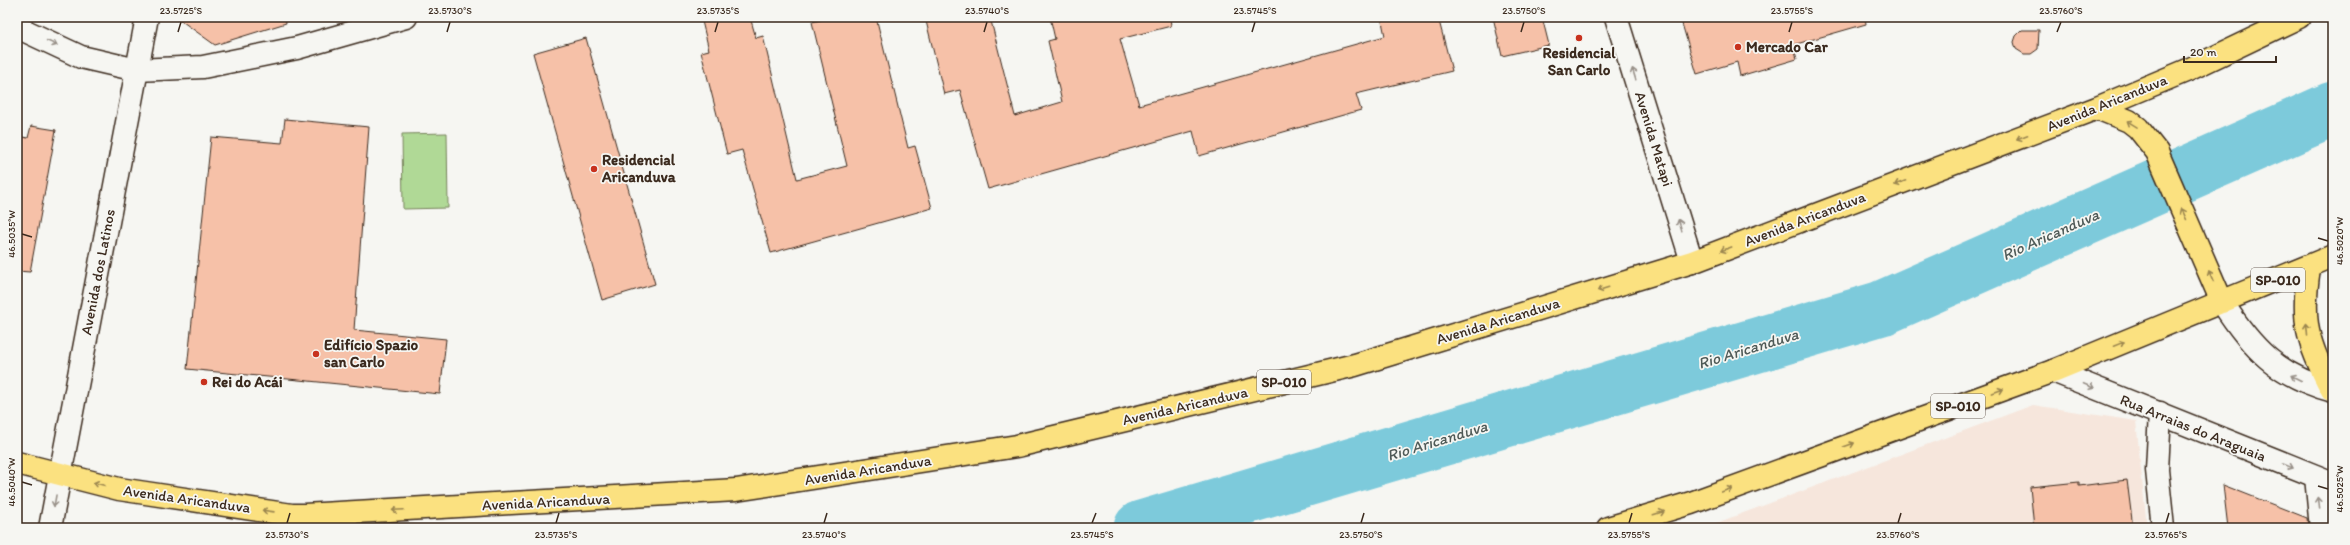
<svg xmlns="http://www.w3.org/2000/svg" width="2350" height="545" font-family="Itim,sans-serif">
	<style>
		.built { fill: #f6e6dc }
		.green { fill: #b0d996; stroke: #76825a }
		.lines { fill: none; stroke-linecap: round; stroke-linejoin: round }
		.river { stroke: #7dcadb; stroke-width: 55 }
		.building { fill: #f6c1a8; stroke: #3b2a1e }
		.street-casing { stroke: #3b2a1e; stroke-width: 25 }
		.secondary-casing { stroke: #3b2a1e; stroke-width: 25 }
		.highway-casing { stroke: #3b2a1e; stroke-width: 25 }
		.street { stroke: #f6f6f2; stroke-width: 22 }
		.secondary { stroke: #f6f6f2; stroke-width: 22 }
		.highway { stroke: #fbe180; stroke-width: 22 }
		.oneway { stroke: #989088 }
		.oneway2 { stroke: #9b864f }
		.ticks { fill: none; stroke: #3b2a1e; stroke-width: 1.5 }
		.poi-dot { fill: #c8321e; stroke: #f6f6f2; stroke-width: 1.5 }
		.labels { text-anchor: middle; stroke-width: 3.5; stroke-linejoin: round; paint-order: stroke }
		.shield { fill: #f6f6f2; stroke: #73675e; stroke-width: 1 }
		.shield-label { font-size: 14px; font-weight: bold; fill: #3b2a1e }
		.poi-label { font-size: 15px; font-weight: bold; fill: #3b2a1e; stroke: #f6f6f2; text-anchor: start }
		.street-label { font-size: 15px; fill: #3b2a1e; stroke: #f6f6f2 }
		.water-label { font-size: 16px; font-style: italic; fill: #4f5a57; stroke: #f6f6f2 }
		.neatline { fill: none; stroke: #3b2a1e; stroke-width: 1.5 }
		.ticks-label { font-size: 10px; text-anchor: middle; fill: #3b2a1e }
	</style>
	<rect width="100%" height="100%" fill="#f6f6f2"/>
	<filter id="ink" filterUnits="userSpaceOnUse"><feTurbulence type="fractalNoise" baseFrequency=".025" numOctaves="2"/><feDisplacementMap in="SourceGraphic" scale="8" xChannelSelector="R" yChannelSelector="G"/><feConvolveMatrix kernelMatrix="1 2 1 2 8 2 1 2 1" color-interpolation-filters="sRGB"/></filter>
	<g filter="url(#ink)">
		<path class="built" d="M2033 405 2136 421 2147 528H1703Z"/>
		<path class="green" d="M447 133 448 208 403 209 402 134Z"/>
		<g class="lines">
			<path class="river" d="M1141 528 1882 308 2333 109"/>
		</g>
		<path class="building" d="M176 17H285L286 23 215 45Z
			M701 17H750L756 38 763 36 797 179 847 166 812 22 832 17H876L908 148 915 146 932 208 771 253 742 150 727 154 701 52 709 50Z
			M925 17H990L1015 116 1062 102 1048 41 1055 39 1050 17H1170L1171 26 1120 39 1139 105 1385 36 1381 17H1438L1452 71 1356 94 1361 110 1199 156 1193 131 988 189 960 90 944 94Z
			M1493 17H1542L1549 45 1502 56Z
			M1680 17H1865L1866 24 1793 45 1797 59 1740 76 1737 62 1697 74Z
			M2022 30H2039L2038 49 2031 54H2024L2016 49 2014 42 2016 36Z
			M586 38 655 284 602 300 533 53Z
			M285 119 369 127 354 330 446 339 440 394 187 369 211 137 282 143Z
			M31 126 56 130 30 272 17 271V136L28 138Z
			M2127 480 2133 528H2034L2030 487 2079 482V486Z
			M2223 485 2307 518 2308 528H2228Z"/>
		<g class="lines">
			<defs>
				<path id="street" d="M1616 17 1692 262
					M17 27 81 57 137 70 203 67 297 48 406 17
					M2160 413 2157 470 2163 528
					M2316 477 2321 528"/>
				<path id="secondary" d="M2222 302C2252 349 2278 376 2333 391
					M2053 371 2333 483
					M50 528 147 17"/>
				<path id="highway" d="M2097 108 2129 121 2138 128 2157 152 2222 302
					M2309 268C2301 321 2307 343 2332 390
					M17 463 119 489 292 515H304L736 490 1017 446 1355 365 1692 262 2097 108 2188 70 2299 17
					M1608 528 1691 503 2053 371 2333 256"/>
			</defs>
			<use href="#street" class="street-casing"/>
			<use href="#secondary" class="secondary-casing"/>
			<use href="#highway" class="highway-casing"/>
			<use href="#street" class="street"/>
			<use href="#secondary" class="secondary"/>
			<use href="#highway" class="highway"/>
		</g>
		<defs><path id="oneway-shaft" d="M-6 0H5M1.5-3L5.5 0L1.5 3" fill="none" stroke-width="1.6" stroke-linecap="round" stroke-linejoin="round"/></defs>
		<g class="oneway">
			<use href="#oneway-shaft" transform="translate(52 43) rotate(25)"/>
			<use href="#oneway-shaft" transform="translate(1634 74) rotate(-107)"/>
			<use href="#oneway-shaft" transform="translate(1680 225) rotate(-107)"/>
			<use href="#oneway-shaft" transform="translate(2296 378) rotate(-153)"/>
			<use href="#oneway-shaft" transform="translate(2089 386) rotate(23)"/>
			<use href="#oneway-shaft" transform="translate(2288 466) rotate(22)"/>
			<use href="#oneway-shaft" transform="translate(55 501) rotate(100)"/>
			<use href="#oneway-shaft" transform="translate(2319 503) rotate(-96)"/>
		</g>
		<g class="oneway2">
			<use href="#oneway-shaft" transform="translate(2132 124) rotate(-148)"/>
			<use href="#oneway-shaft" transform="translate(2022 137) rotate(159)"/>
			<use href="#oneway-shaft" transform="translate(1900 183) rotate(159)"/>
			<use href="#oneway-shaft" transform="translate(2184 214) rotate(-114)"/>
			<use href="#oneway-shaft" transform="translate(1726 249) rotate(160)"/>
			<use href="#oneway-shaft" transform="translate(2211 276) rotate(-113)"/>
			<use href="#oneway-shaft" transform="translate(1603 289) rotate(163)"/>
			<use href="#oneway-shaft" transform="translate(2307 329) rotate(-95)"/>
			<use href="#oneway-shaft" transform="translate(2119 344) rotate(-22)"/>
			<use href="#oneway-shaft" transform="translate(1998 391) rotate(-20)"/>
			<use href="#oneway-shaft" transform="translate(1849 445) rotate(-20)"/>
			<use href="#oneway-shaft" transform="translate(99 484) rotate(-166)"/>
			<use href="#oneway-shaft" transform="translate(1727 490) rotate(-20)"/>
			<use href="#oneway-shaft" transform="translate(398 510) rotate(177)"/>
			<use href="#oneway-shaft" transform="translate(268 511) rotate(-172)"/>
			<use href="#oneway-shaft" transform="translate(1659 513) rotate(-17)"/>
		</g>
	</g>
	<path class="ticks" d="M178 32 181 22M447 32 450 22M715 32 718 22M984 32 987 22M1252 32 1255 22M1521 32 1524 22M1789 32 1792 22M2057 32 2061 22M22 234 32 237M2318 238 2328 241M22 482 32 485M2318 486 2328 489M287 523 290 513M556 523 559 513M824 523 827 513M1092 523 1096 513M1361 523 1364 513M1629 523 1632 513M1898 523 1901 513M2166 523 2169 513"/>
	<g class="poi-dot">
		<circle cx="1579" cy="38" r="4"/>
		<circle cx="1738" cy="47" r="4"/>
		<circle cx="594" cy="169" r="4"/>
		<circle cx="316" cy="354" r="4"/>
		<circle cx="204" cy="382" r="4"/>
	</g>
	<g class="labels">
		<g class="shield">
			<rect x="2251" y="268" width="54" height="24" rx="3"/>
			<rect x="1257" y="370" width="54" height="24" rx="3"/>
			<rect x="1931" y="394" width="54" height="24" rx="3"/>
		</g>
		<g class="shield-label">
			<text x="2278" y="285">SP-010</text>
			<text x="1284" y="387">SP-010</text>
			<text x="1958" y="411">SP-010</text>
		</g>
		<g class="poi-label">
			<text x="1746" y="52">Mercado Car</text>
			<text x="1579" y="58" text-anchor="middle">Residencial<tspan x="1579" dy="17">San Carlo</tspan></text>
			<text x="602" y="165">Residencial<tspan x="602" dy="17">Aricanduva</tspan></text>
			<text x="324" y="350">Edifício Spazio<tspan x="324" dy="17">san Carlo</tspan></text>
			<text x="212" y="387">Rei do Acái</text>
		</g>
		<g class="street-label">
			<text transform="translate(2107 103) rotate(-22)" y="5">Avenida Aricanduva</text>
			<text transform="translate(1654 139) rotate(73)" y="5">Avenida Matapi</text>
			<text transform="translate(1805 219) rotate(-21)" y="5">Avenida Aricanduva</text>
			<text transform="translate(98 272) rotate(-79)" y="5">Avenida dos Latinos</text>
			<text transform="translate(1498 321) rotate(-17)" y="5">Avenida Aricanduva</text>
			<text transform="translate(1185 406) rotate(-13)" y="5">Avenida Aricanduva</text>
			<text transform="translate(2193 428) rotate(22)" y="5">Rua Arraias do Araguaia</text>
			<text transform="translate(868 470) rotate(-9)" y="5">Avenida Aricanduva</text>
			<text transform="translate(187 499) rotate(8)" y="5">Avenida Aricanduva</text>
			<text transform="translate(546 502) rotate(-3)" y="5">Avenida Aricanduva</text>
		</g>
		<g class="water-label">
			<text transform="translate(2050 234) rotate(-24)" y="6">Rio Aricanduva</text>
			<text transform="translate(1748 348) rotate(-17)" y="6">Rio Aricanduva</text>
			<text transform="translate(1437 440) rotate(-17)" y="6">Rio Aricanduva</text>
		</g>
	</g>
	<rect width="2350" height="545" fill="none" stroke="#f6f6f2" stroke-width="44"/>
	<path d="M2184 56v6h92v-6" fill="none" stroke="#3b2a1e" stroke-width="2"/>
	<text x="2190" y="56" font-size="12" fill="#3b2a1e" stroke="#f6f6f2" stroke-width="3" paint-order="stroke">20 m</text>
	<rect x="22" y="22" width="2306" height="501" class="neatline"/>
	<g class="ticks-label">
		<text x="181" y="14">23.5725°S</text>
		<text x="450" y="14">23.5730°S</text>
		<text x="718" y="14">23.5735°S</text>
		<text x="987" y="14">23.5740°S</text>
		<text x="1255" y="14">23.5745°S</text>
		<text x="1524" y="14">23.5750°S</text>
		<text x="1792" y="14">23.5755°S</text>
		<text x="2061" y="14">23.5760°S</text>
		<text transform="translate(11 234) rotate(-90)" y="4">46.5035°W</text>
		<text transform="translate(2339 241) rotate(-90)" y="4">46.5020°W</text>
		<text transform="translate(11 482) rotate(-90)" y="4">46.5040°W</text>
		<text transform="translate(2339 489) rotate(-90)" y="4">46.5025°W</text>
		<text x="287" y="538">23.5730°S</text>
		<text x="556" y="538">23.5735°S</text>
		<text x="824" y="538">23.5740°S</text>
		<text x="1092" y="538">23.5745°S</text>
		<text x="1361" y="538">23.5750°S</text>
		<text x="1629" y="538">23.5755°S</text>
		<text x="1898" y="538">23.5760°S</text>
		<text x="2166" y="538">23.5765°S</text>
	</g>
</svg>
